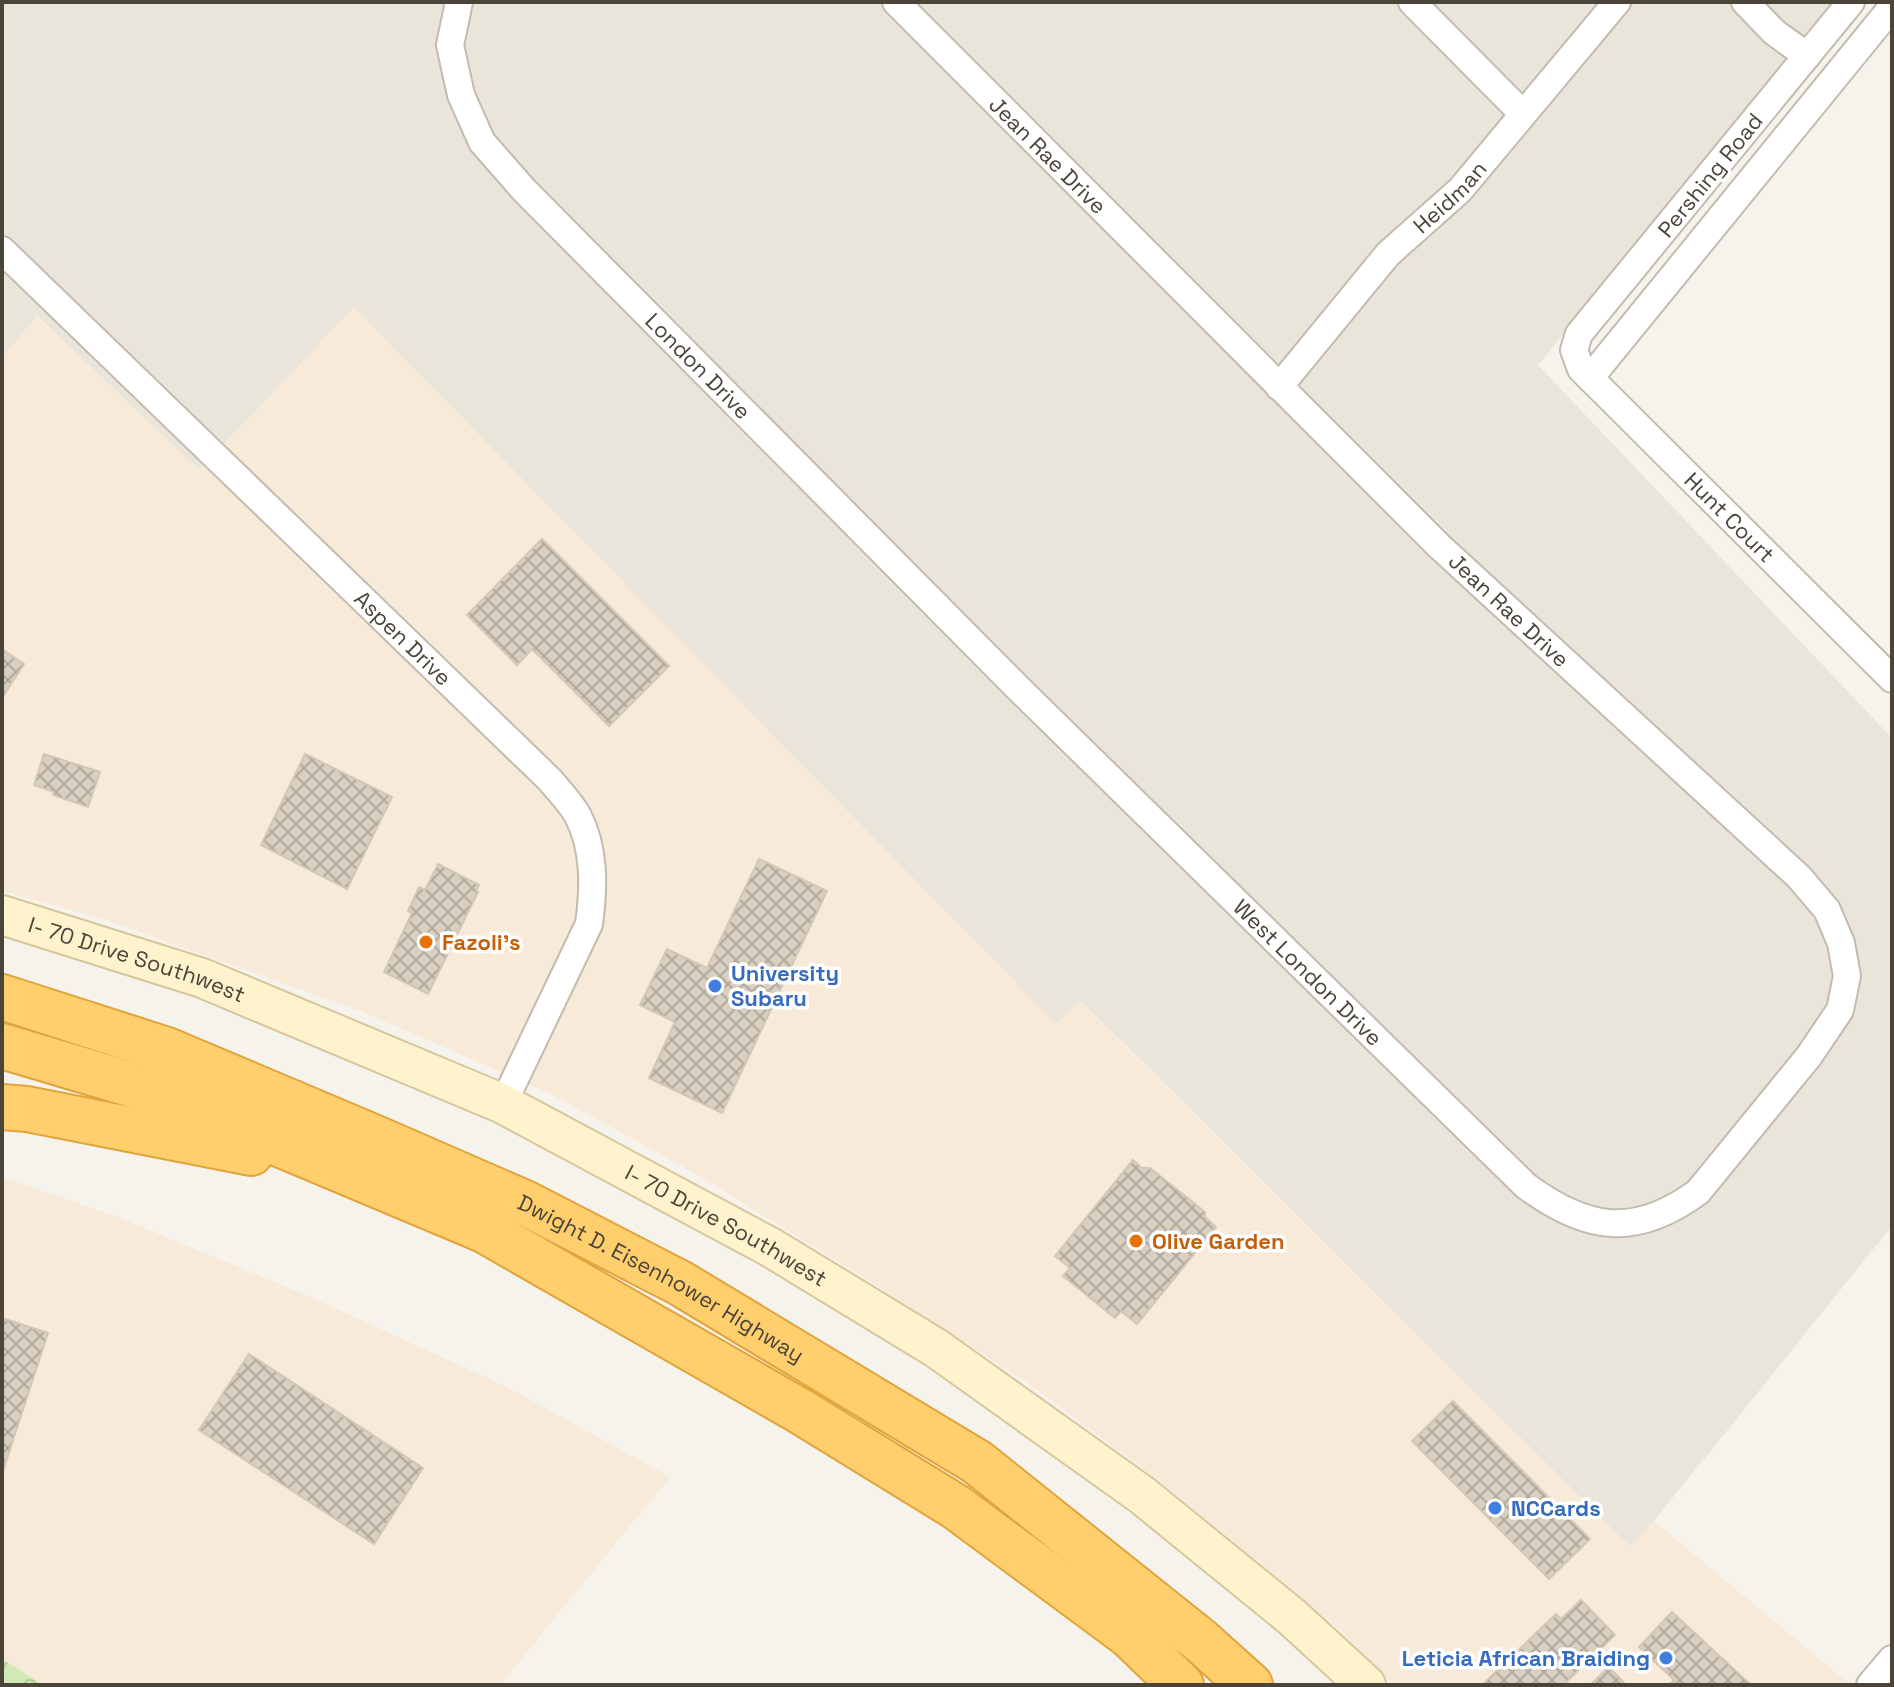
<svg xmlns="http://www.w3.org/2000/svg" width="1894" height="1687" font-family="'Space Grotesk',sans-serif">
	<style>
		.residential { fill: #eae5da }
		.commercial { fill: #f7ead8 }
		.forest { fill: url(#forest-crowns) }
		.building { fill: url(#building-cross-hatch); stroke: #d3c7b4; stroke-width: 2 }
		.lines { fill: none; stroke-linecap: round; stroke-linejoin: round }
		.street-casing { stroke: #c2bbae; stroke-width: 30 }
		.secondary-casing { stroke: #d6c79b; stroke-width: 42 }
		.highway-casing { stroke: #e0a43c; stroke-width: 48 }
		.street { stroke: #fff; stroke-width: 26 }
		.secondary { stroke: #fff3cd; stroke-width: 38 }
		.highway { stroke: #ffcf6e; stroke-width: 44 }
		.food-dot { fill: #e8710a; stroke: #fff; stroke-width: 3 }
		.shop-dot { fill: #3f7fe0; stroke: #fff; stroke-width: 3 }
		.labels { text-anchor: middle; stroke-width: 7; stroke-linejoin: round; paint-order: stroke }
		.street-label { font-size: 22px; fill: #4b4439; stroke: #fff }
		.food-label { font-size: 22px; font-weight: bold; fill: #c56008; stroke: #fff; text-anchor: start }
		.shop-label { font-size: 22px; font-weight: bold; fill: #366cbe; stroke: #fff; text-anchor: start }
	</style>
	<defs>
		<pattern id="forest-crowns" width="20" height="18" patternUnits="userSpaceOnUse" patternTransform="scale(2)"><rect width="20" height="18" fill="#d2eab5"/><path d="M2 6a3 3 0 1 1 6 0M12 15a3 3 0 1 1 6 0" fill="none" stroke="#b6ca9c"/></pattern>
		<pattern id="building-cross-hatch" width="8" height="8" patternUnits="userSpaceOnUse" patternTransform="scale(2)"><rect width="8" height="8" fill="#d8cfc1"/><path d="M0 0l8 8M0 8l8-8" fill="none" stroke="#b1aa9e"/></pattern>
	</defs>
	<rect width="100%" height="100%" fill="#f6f3ec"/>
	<path class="residential" d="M2 2H1837L1538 365 1892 738V1226L1654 1521 1630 1547 1081 1001 1057 1025 354 308 199 470 37 316 2 359Z"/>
	<path class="commercial" d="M354 307 1056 1024 1080 1001 1629 1547 1654 1521 1848 1683 1846 1685H1394L1338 1628 1168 1488 1035 1388 865 1278 691 1171 551 1094 361 1011 103 919 2 891V359L36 316 199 470Z
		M2 1177 118 1217 313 1298 509 1388 670 1477 500 1685H2Z"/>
	<path class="forest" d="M2 1659 43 1685H2Z"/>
	<path class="building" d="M542 539 669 666 609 726 532 649 517 665 467 615Z
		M2 649 24 664 2 698Z
		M44 754 100 772 88 807 53 795 54 792 34 785Z
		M305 754 392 797 347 889 261 845Z
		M759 859 827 891 722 1113 649 1078 675 1022 640 1005 667 949 707 968Z
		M438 864 479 885 476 891 478 892 428 994 384 972 412 913 408 911 419 887 425 890Z
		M1133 1160 1142 1168H1150L1205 1212V1217L1216 1227 1137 1324 1121 1311 1115 1318 1063 1276 1070 1268 1055 1256Z
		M2 1318 48 1333 2 1474Z
		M249 1354 423 1468 374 1544 199 1430Z
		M1453 1401 1590 1539 1549 1579 1412 1441Z
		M1581 1600 1615 1635 1563 1685H1482L1556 1614 1561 1619Z
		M1672 1612 1751 1685H1669L1674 1680 1639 1647Z
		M1609 1667 1626 1685H1590Z"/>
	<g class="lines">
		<defs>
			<g id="street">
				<path id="s1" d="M459 2 450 45 461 95 482 142 524 190 1020 690 1526 1186C1587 1231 1635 1238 1698 1192L1809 1056 1840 1010 1847 976 1841 943 1827 910 1799 877 1438 545 896 2"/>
				<path d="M1412 2 1523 114"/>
				<path d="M1745 2 1774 32 1807 56"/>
				<path id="s2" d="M1851 2 1579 334 1574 350 1581 369 1892 679"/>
				<path id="s3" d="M2 250 550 780C559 791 571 803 578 816 595 849 594 888 589 924L503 1104"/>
				<path d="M1590 378 1892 7"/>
				<path id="s4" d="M1279 387 1388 254 1460 190 1617 2"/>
				<path d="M1870 1685 1892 1659"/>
			</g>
			<g id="secondary">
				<path id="s5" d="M2 915 202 978 503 1104 770 1247 936 1348 1142 1495 1292 1617 1366 1685"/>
			</g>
			<g id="highway">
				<path id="s6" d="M2 997 167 1050 378 1139 527 1204 680 1283 977 1462 1201 1641 1250 1685"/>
				<path d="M2 1046 153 1091 484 1230 800 1411 956 1507 1129 1635 1181 1685"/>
				<path d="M2 1107 27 1109 251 1153"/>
			</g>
		</defs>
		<use href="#street" class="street-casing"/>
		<use href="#secondary" class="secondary-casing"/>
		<use href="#highway" class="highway-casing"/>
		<use href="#street" class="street"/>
		<use href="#secondary" class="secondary"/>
		<use href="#highway" class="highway"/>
	</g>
	<g class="food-dot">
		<circle cx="426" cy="942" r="8"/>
		<circle cx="1136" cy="1241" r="8"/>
	</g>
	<g class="shop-dot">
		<circle cx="715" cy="986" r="8"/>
		<circle cx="1495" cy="1508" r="8"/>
		<circle cx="1666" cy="1658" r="8"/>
	</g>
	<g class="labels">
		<g class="street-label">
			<text transform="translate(1048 155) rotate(45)" y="8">Jean Rae Drive</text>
			<text transform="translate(1710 175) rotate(-51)" y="8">Pershing Road</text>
			<text dy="8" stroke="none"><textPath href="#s4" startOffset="256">Heidman</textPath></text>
			<text dy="8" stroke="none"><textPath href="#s1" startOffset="458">London Drive</textPath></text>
			<text dy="8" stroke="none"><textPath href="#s2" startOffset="676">Hunt Court</textPath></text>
			<text transform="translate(1509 610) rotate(43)" y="8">Jean Rae Drive</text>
			<text dy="8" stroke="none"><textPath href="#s3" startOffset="558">Aspen Drive</textPath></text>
			<text dy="8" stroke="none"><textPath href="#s5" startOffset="142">I- 70 Drive Southwest</textPath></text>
			<text dy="8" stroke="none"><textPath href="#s1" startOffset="1318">West London Drive</textPath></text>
			<text dy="8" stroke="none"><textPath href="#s5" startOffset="790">I- 70 Drive Southwest</textPath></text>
			<text dy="8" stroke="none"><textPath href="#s6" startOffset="718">Dwight D. Eisenhower Highway</textPath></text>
		</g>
		<g class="food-label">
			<text x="442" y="950">Fazoli's</text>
			<text x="1152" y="1249">Olive Garden</text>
		</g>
		<g class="shop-label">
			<text x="731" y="981">University<tspan x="731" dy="25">Subaru</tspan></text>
			<text x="1511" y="1516">NCCards</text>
			<text x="1650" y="1666" text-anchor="end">Leticia African Braiding</text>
		</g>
	</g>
	<rect width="1894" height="1687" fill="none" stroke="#4b4439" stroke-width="8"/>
</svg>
